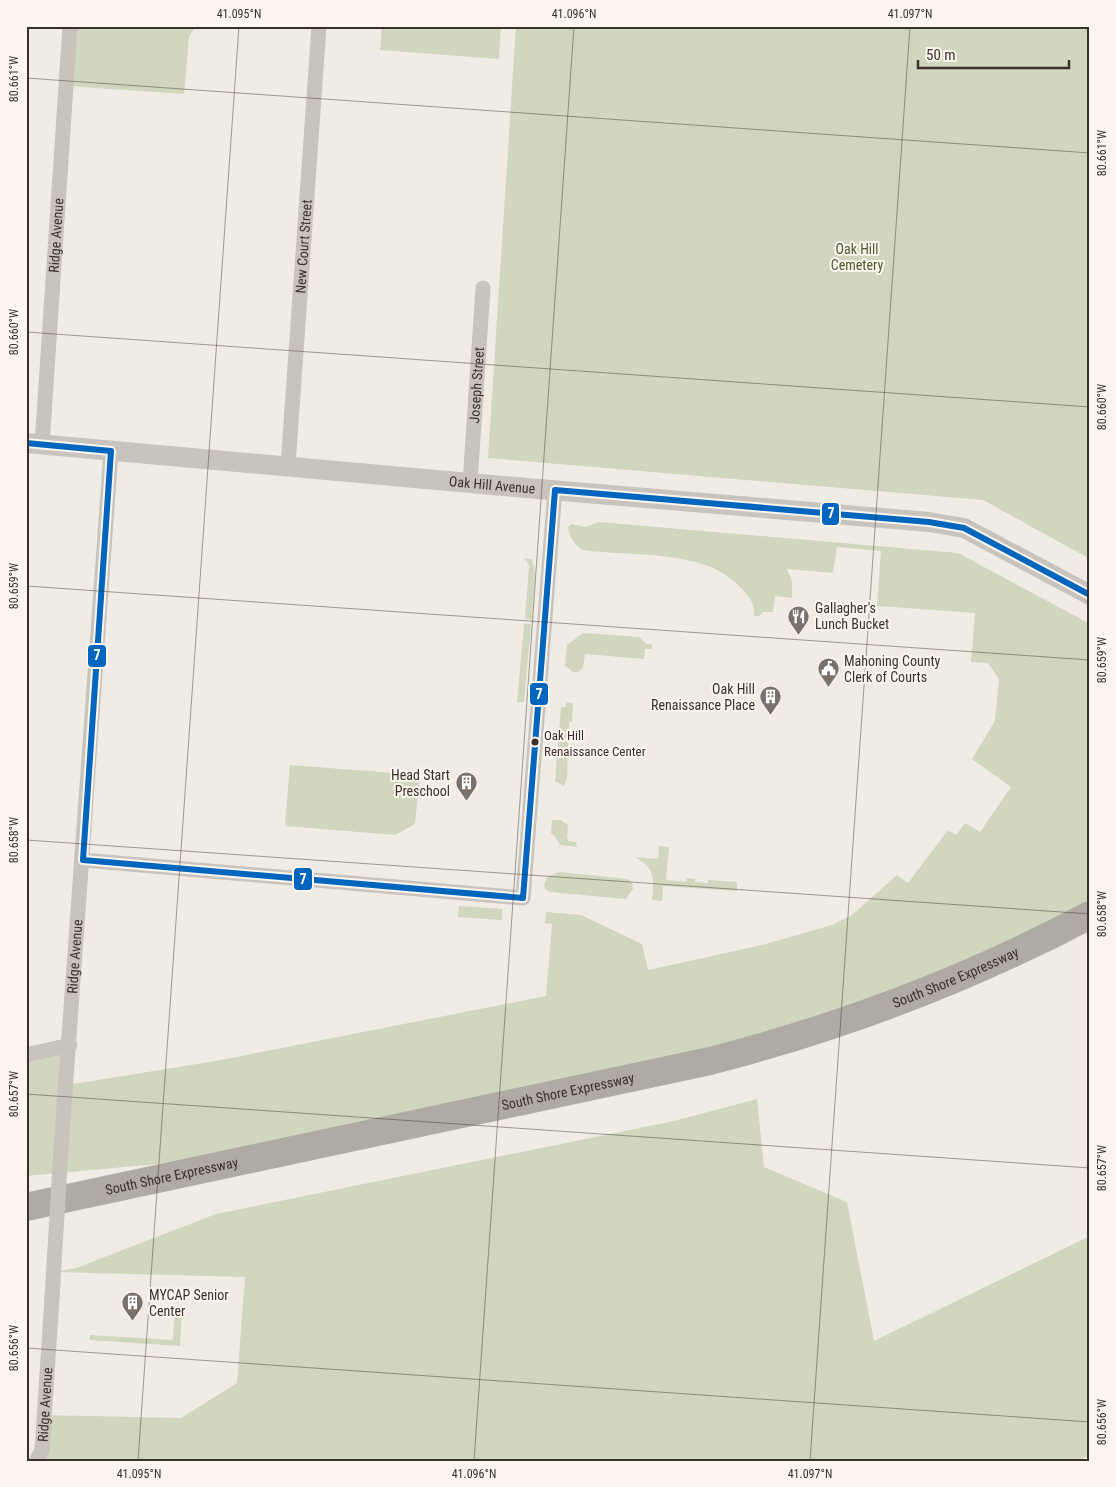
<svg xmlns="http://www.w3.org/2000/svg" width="1116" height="1487" font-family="'Roboto Condensed',sans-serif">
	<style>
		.green { fill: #d1d6bf }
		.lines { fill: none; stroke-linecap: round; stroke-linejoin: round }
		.minor { stroke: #c9c3be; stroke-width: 15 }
		.tertiary { stroke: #c9c3be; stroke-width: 20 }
		.motorway { stroke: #afaaa4; stroke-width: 28 }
		.minor-bridge { stroke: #c9c3be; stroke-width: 15 }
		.bus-1-casing { stroke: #fbf5ee; stroke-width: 10 }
		.bus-1 { stroke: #0065bd; stroke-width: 6 }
		.ticks { fill: none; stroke: #3b302b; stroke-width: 1; stroke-opacity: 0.45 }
		.bus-dot { fill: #3b302b; stroke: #fbf5ee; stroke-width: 2 }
		.labels { text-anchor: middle; stroke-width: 4; stroke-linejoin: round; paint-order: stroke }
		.bus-label { font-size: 13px; fill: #3b302b; stroke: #fbf5ee; text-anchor: start }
		.street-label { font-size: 14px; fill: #3b302b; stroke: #fbf5ee }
		.park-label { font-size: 14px; fill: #4a5a2e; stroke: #fbf5ee }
		.poi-label { font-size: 14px; fill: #3b302b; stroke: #fbf5ee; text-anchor: start }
		.line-badge { stroke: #fbf5ee; stroke-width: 2 }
		.badge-label { font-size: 14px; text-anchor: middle; font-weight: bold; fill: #fff }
		.neatline { fill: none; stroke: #3b302b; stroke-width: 2 }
		.ticks-label { font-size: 12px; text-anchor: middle; fill: #3b302b }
	</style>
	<rect width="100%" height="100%" fill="#f0ebe5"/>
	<path class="green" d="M70 26H196L189 37 184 94 66 86Z
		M382 26H501L499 59 380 50Z
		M516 26H1090V559L983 500 488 458Z
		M599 522 958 553 1090 624V915L848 1021 278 1153 26 1176V1055L70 1045 67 1085 216 1061 546 996 552 924 545 923 546 912 581 915 642 944 648 970 762 945 832 925 852 915 897 875 908 883 948 830 956 835 965 823 980 832 1011 787 972 759 995 721 999 679 988 663 971 662 975 613 877 606 881 551 837 547 833 573 787 569 792 581V598L775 596 773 612H763L759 616H754C755 603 750 598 742 589 707 548 632 557 582 550 574 543 569 537 568 527L571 524 586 527Z
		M524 558 532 559 535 573 532 619H525L529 565Z
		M524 624H531L524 702H517Z
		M583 633 640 637 646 644H652V649H645L644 659 585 654 583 668 578 672H573L565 666 567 645Z
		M566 702 573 703 572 722H569L567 779 564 786 555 781 561 707H566Z
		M290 765 420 775 415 824 395 835 285 826Z
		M552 820H561L564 823 568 824 567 838 569 841 576 842 577 847 560 845 554 835 551 833Z
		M659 846 669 847 666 880 686 882 687 878 695 879V882L708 883V880L737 882V891L663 886 662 901 652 900C653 888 656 873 645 864 642 861 638 860 636 857L658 859Z
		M559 872 628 879 632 883 633 889 626 899 550 892 545 889 544 885 547 877Z
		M459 906 502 909V920L458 917Z
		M757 1099 764 1167 847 1202 874 1341 1090 1236V1455L1077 1461H36L44 1415 181 1418 237 1383 245 1277 53 1272 76 1268 216 1214 674 1121Z
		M175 1309 182 1310 180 1346 90 1340V1335L173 1340Z"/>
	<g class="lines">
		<g class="minor">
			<path id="s1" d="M42 445 70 26"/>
			<path id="s2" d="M288 466 319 26"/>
			<path id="s3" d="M470 483 483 288"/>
			<path d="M83 860 523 898 555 490"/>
			<path d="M26 1055 70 1045"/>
			<path id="s4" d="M61 1148 111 451"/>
			<path id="s5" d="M36 1461 42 1450 52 1298"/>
		</g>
		<path class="tertiary" id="s6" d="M26 443 492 485 929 522 964 528 1090 595"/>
		<path class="motorway" id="s7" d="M26 1207 710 1061C842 1027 969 979 1090 915"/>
		<path class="minor-bridge" d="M52 1298 61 1148"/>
		<defs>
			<path id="bus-1" d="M26 443 111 451
				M555 490 929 522 964 528 1090 595
				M83 860 523 898
				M83 860 111 451
				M523 898 555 490"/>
		</defs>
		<use href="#bus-1" class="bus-1-casing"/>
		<use href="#bus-1" class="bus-1"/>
	</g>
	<path class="ticks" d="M26 78 1090 153M26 332 1090 407M26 586 1090 660M26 840 1090 914M26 1094 1090 1168M26 1348 1090 1422M138 1461 239 26M474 1461 574 26M810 1461 910 26"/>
	<defs>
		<symbol id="restaurant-pin" viewBox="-11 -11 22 30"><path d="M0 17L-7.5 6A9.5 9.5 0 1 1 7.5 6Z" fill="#7a716c" stroke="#fbf5ee"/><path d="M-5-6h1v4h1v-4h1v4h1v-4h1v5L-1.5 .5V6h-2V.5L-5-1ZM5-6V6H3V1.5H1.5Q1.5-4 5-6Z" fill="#fff"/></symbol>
		<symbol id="civic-pin" viewBox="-11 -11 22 30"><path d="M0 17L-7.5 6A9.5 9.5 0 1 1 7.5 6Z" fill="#7a716c" stroke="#fbf5ee"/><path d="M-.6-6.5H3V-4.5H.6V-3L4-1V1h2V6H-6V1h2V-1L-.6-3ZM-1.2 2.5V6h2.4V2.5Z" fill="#fff"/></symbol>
		<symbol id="building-pin" viewBox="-11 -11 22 30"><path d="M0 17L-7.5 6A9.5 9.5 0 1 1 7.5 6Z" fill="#7a716c" stroke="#fbf5ee"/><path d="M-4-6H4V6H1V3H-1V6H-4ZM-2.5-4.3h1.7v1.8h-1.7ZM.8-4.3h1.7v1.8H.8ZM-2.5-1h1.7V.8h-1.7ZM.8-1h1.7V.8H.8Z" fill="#fff"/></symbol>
	</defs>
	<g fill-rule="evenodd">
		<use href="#restaurant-pin" x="786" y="604" width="25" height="34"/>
		<use href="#civic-pin" x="816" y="656" width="25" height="34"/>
		<use href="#building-pin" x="758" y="684" width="25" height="34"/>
		<use href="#building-pin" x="454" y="770" width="25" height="34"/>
		<use href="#building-pin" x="120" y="1290" width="25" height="34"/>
	</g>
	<circle class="bus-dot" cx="535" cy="742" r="4.5"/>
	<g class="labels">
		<g class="bus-label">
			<text x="544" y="740">Oak Hill<tspan x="544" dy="16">Renaissance Center</tspan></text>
		</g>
		<g class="street-label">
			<text dy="5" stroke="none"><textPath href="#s1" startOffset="210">Ridge Avenue</textPath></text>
			<text dy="5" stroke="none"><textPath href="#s2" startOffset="220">New Court Street</textPath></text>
			<text dy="5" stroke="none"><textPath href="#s3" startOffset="98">Joseph Street</textPath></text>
			<text dy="5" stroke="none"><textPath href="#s6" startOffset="468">Oak Hill Avenue</textPath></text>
			<text dy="5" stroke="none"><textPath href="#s4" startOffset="192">Ridge Avenue</textPath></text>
			<text dy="5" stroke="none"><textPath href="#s7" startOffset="959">South Shore Expressway</textPath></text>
			<text dy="5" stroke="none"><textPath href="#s7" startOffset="554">South Shore Expressway</textPath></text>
			<text dy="5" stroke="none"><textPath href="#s7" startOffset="149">South Shore Expressway</textPath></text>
			<text dy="5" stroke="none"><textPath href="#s5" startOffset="58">Ridge Avenue</textPath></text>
		</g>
		<g class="park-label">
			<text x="857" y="254">Oak Hill<tspan x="857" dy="16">Cemetery</tspan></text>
		</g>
		<g class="poi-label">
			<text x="815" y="613">Gallagher's<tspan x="815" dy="16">Lunch Bucket</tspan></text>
			<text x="844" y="666">Mahoning County<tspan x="844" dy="16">Clerk of Courts</tspan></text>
			<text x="755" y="694" text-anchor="end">Oak Hill<tspan x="755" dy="16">Renaissance Place</tspan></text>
			<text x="450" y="780" text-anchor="end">Head Start<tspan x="450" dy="16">Preschool</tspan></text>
			<text x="149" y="1300">MYCAP Senior<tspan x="149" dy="16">Center</tspan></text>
		</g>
	</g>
	<g class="line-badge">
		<rect x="821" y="502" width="19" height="24" rx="5" fill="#0065bd"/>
		<rect x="87" y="644" width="20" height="24" rx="5" fill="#0065bd"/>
		<rect x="529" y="682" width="20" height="24" rx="5" fill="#0065bd"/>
		<rect x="293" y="867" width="20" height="24" rx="5" fill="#0065bd"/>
	</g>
	<g class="badge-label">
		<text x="831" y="518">7</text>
		<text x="97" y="660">7</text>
		<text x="539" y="699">7</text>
		<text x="303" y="884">7</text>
	</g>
	<rect width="1116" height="1487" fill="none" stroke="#fbf5ee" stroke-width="55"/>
	<path d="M918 60v8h151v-8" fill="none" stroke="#3b302b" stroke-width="2.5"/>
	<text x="926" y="60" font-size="15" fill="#3b302b" stroke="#fbf5ee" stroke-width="4" paint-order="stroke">50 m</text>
	<rect x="28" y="28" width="1060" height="1432" class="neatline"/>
	<g class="ticks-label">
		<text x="239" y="18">41.095°N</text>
		<text x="574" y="18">41.096°N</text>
		<text x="910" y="18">41.097°N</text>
		<text transform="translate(14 79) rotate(-90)" y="4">80.661°W</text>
		<text transform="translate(1102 153) rotate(-90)" y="4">80.661°W</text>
		<text transform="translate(14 332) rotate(-90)" y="4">80.660°W</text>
		<text transform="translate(1102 407) rotate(-90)" y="4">80.660°W</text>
		<text transform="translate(14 586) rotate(-90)" y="4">80.659°W</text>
		<text transform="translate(1102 660) rotate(-90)" y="4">80.659°W</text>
		<text transform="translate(14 840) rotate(-90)" y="4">80.658°W</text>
		<text transform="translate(1102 914) rotate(-90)" y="4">80.658°W</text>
		<text transform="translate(14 1094) rotate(-90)" y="4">80.657°W</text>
		<text transform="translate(1102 1168) rotate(-90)" y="4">80.657°W</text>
		<text transform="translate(14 1348) rotate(-90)" y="4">80.656°W</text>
		<text transform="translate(1102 1422) rotate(-90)" y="4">80.656°W</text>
		<text x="139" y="1478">41.095°N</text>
		<text x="474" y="1478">41.096°N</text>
		<text x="810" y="1478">41.097°N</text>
	</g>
</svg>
